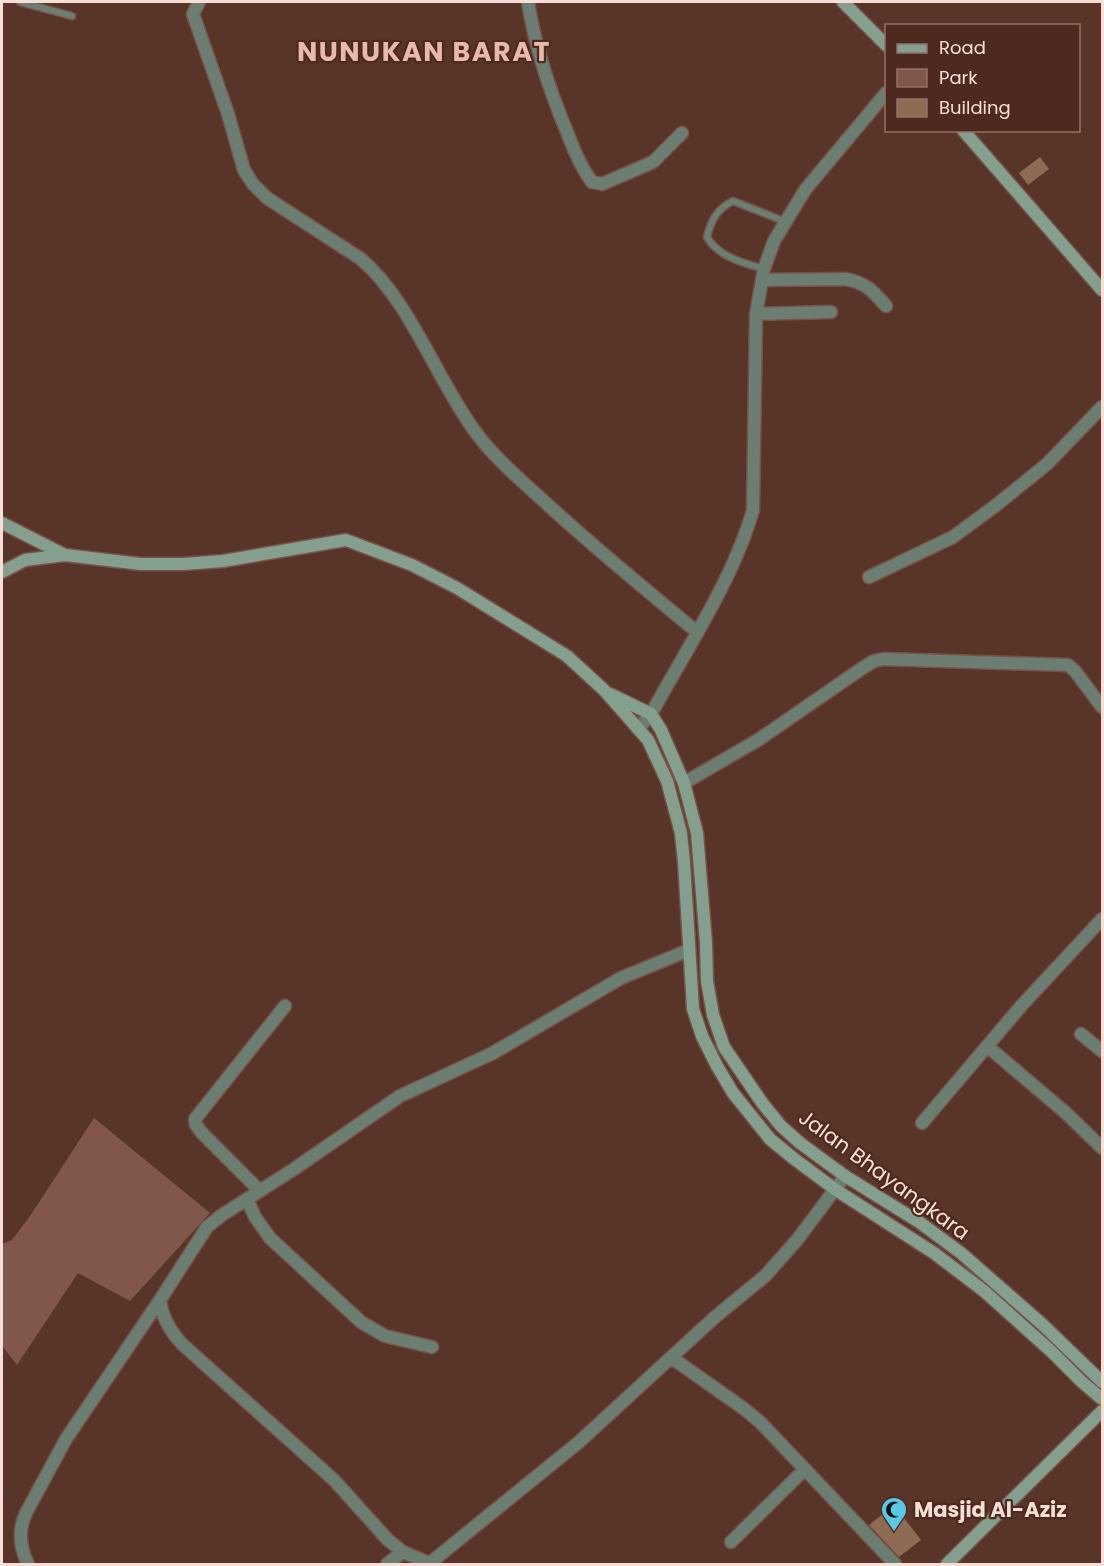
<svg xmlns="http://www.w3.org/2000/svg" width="1104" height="1566" font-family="Poppins,sans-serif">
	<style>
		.green { fill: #81574b }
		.building { fill: #8e6b52 }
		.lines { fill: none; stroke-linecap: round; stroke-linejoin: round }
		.lane-casing { stroke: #755348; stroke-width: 9 }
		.street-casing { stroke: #755348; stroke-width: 15 }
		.secondary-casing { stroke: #755348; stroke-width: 15 }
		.lane { stroke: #6c7d72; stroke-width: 6 }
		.street { stroke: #6c7d72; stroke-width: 12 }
		.secondary { stroke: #849f8e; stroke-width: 12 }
		.labels { text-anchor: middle; stroke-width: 4.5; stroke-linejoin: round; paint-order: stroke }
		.street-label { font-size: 21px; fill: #f7ded7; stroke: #4e291f }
		.poi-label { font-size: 21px; font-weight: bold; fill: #f7ded7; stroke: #4e291f; text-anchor: start }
		.district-label { font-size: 27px; font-weight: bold; letter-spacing: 1.5px; fill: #e8b9ac; stroke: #4e291f }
	</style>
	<rect width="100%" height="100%" fill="#593429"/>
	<path class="green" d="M94 1118 210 1213 130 1301 78 1273 17 1365 2 1346V1244L12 1240 30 1216Z"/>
	<path class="building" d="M1040 157 1049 169 1028 185 1019 173Z
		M894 1505 921 1540 899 1557 869 1525Z"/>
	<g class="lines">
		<defs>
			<path id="lane" d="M20 2 72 16
				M764 269C744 263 718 257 707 237 711 220 717 209 733 201L784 221"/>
			<path id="street" d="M199 2 193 14 228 114 244 170 253 184 267 198 361 259C410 301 436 378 474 430 494 458 522 481 547 504 596 549 646 590 697 632
				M528 2C535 47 549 89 567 132 573 148 581 168 592 182L602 184 653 162 682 133
				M762 280 846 279C866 283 873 291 886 306
				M756 314 831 312
				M869 577 953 537 995 506 1047 464 1102 407
				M638 729 651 714C686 650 733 580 753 510L756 314 764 269 774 241 805 190 886 93
				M684 783 758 740 864 667 874 661 883 659 1068 665 1075 671 1102 707
				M1081 1034 1102 1051
				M987 1046 1066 1113 1102 1148
				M922 1123 1022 1005 1102 919
				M260 1191 202 1133 196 1125 195 1119 285 1006
				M247 1199 255 1217 270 1238 361 1322 385 1336 432 1347
				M672 1358 743 1408 760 1422 895 1564
				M731 1542 805 1469
				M430 1563 579 1442 715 1317 765 1276 797 1240 845 1176
				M28 1564C20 1548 18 1530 26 1513L66 1439 160 1300
				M387 1564 403 1552
				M431 1564 403 1552 388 1540 334 1480 182 1344C170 1331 162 1318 160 1300L207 1227 222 1215 294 1169 400 1096 493 1053 621 978 689 950"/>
			<path id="secondary" d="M843 2 886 45
				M963 130 1102 290
				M2 523 65 555
				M2 572 25 560 65 555 141 564H184L223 561 346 540 412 565 457 588 567 656 604 690 648 740 667 781 681 833 684 862 693 1009 702 1036 717 1066 733 1093 770 1139 793 1158 836 1190 934 1253 984 1291 1052 1352 1082 1382 1102 1399
				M610 694 651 714 661 730 684 783 697 833 706 943 707 981 713 1015 724 1047 763 1104 781 1126 800 1143 845 1176 919 1222 961 1253 1042 1324 1102 1382
				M947 1564 1102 1411"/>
		</defs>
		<use href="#lane" class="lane-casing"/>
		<use href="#street" class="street-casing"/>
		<use href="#secondary" class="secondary-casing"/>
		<use href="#lane" class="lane"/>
		<use href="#street" class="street"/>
		<use href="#secondary" class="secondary"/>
	</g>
	<defs>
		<symbol id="mosque-pin" viewBox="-11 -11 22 30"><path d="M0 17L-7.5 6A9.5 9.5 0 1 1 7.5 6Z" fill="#59c8e4" stroke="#4e291f"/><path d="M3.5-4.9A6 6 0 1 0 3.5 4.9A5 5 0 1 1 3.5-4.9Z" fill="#111"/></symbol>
	</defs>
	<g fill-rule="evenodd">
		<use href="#mosque-pin" x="879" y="1495" width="30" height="40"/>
	</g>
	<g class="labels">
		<g class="street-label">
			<text transform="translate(884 1175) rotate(36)" y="7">Jalan Bhayangkara</text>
		</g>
		<g class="poi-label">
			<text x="914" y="1517">Masjid Al-Aziz</text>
		</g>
		<g class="district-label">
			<text x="424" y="61">NUNUKAN BARAT</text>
		</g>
	</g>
	<rect width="1104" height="1566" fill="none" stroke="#f7ded7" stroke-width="6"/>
	<rect x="885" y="24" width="195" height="108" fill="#4e291f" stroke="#927169" stroke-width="1.5"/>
	<rect x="897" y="44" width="30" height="9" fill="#849f8e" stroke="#927169" stroke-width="1.5"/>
	<text x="939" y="54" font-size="18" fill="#f7ded7">Road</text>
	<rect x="897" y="69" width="30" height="18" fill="#81574b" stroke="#927169" stroke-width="1.5"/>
	<text x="939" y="84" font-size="18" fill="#f7ded7">Park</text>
	<rect x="897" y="99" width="30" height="18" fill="#8e6b52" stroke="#927169" stroke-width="1.5"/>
	<text x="939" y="114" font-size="18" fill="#f7ded7">Building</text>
</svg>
